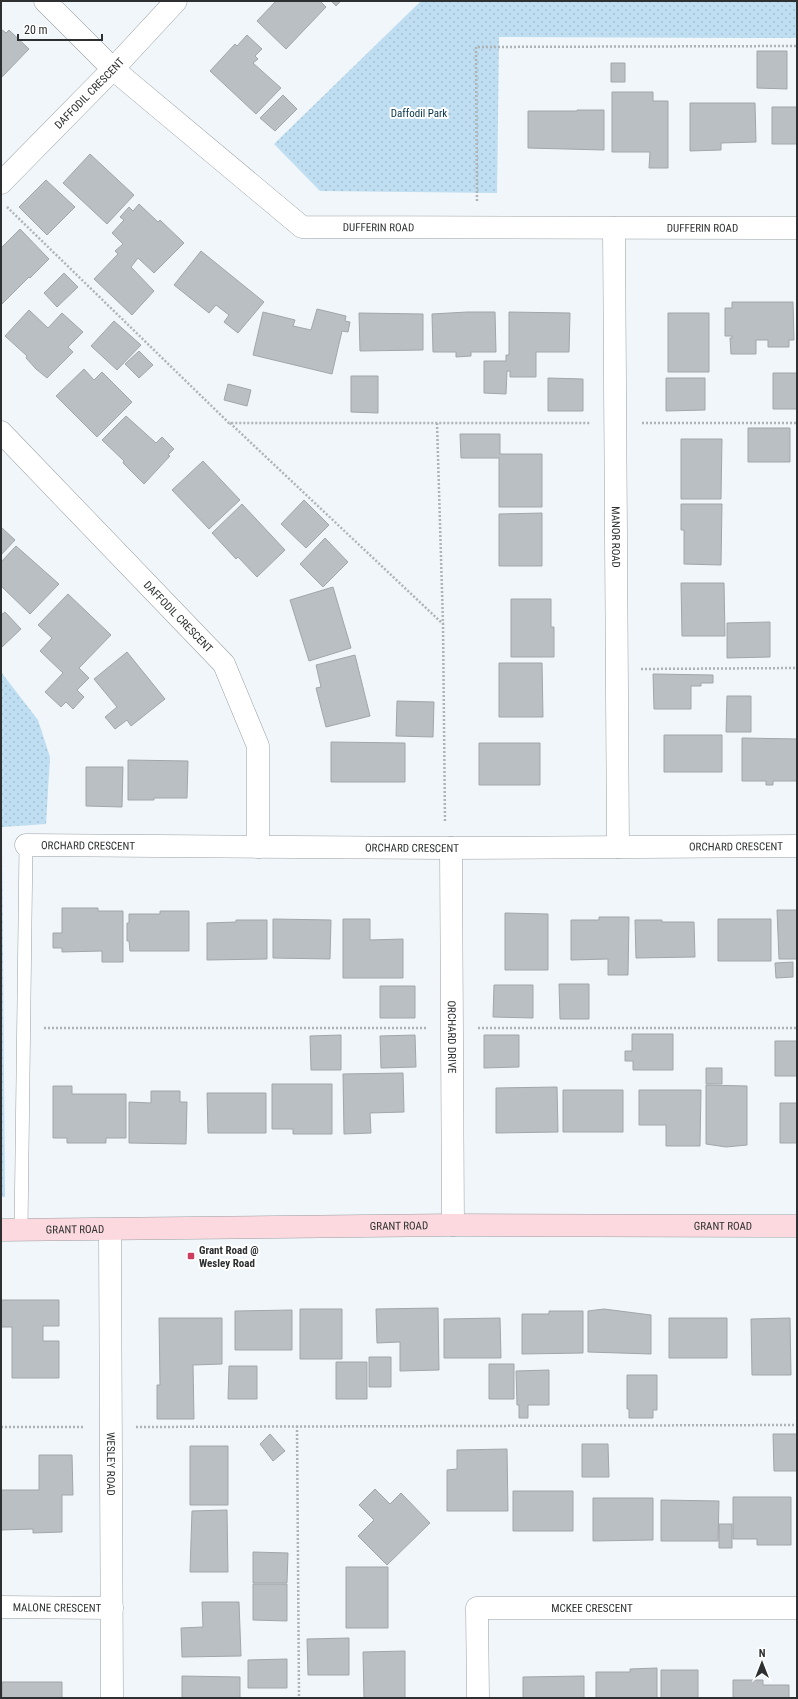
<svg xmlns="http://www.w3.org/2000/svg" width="798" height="1699" font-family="'Roboto Condensed',sans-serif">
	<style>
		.park { fill: url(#park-dots) }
		.building { fill: #babfc3; stroke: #a1a6aa }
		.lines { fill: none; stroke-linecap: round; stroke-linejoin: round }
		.lane-casing { stroke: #9ba0a4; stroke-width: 14 }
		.street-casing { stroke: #9ba0a4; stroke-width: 23 }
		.secondary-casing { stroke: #9ba0a4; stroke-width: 23 }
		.path { stroke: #aeb3b5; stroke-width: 2.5; stroke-dasharray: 2 2; stroke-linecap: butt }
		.lane { stroke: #fff; stroke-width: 13 }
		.street { stroke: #fff; stroke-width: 22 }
		.secondary { stroke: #fbd9de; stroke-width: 22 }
		.poi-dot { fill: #ce3e5e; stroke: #fff; stroke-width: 1.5 }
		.labels { text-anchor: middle; stroke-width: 4; stroke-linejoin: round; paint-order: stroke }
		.street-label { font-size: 11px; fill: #2d2f30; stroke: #fff }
		.park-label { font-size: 11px; fill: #033349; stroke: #fff }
		.poi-label { font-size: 11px; font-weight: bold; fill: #2d2f30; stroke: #fff; text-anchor: start }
	</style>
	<defs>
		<pattern id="park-dots" width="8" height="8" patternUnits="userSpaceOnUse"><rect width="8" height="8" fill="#bfdef1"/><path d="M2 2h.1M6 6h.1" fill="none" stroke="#a4bfcf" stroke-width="1.8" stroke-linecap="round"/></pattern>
	</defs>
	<rect width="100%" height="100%" fill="#f0f6f9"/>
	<path class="park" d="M421 1H797V38L499 37 497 193 320 191 274 144Z
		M1 672 38 720 50 757 46 824 2 827 5 1197H1Z"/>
	<path class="building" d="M276 1H320L326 7 286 49 257 21Z
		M331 1H341L336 6Z
		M1 29 6 33 9 30 29 49 1 78Z
		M247 35 262 49 255 56 258 59 253 63 281 88 256 114 210 71 235 44 237 46Z
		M757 51H787V89L757 88Z
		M611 63H625V82H611Z
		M612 92H653V101H668V168H649L650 152H612Z
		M283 95 297 109 275 131 260 118Z
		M690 103H755L756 142 721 143V150L690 151Z
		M772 107H797V144H772Z
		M577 110H604V150L528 148V111H577Z
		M90 154 134 195 107 224 63 183Z
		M46 180 75 207 47 235 19 207Z
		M139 204 158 222 160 220 184 243 154 273 138 258 131 267 154 291 132 315 94 279 118 254 115 251 123 244 112 233 124 220 120 217 129 207 133 211Z
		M20 229 49 259 30 278 29 277 1 305V248Z
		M201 251 264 302 238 333 224 322 229 315 216 305 209 313 174 285Z
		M64 273 78 287 57 307 44 293Z
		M732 302H793L794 340H789V347H768V340H756V354H731L730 338H732V336H725V308H732Z
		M317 309 346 316 345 321 350 322 348 332 342 331 332 374 253 355 263 312 295 320 293 326 311 330Z
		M29 310 48 328 62 313 83 332 68 347 73 352 47 378 36 369 26 358 27 356 5 336Z
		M467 312H495L496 352H471V356L456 357V352H433L432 314Z
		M509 312 570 313 569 352H536V377H510V371H507L506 394 484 393V361H506V355H509Z
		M359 313 423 314V350L360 351Z
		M668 313H709V372H668Z
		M114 321 141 345 117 370 91 346Z
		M139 351 153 365 139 378 125 364Z
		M84 369 94 380 102 372 132 402 97 437 56 396Z
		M773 373H797V409H773Z
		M351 376H378V413L351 412Z
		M548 378 583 379V411H548Z
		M666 378H705V410L666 411Z
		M228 384 251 390 247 406 224 400Z
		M126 416 156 443 162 437 174 449 168 455 170 456 144 484 123 463 124 461 102 440Z
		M748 428H790V462H748Z
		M460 434H500V454H542V507H499V458H461Z
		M681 439H722L721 499H681Z
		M203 461 240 500 209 529 172 490Z
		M304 500 329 525 306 548 281 524Z
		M242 504 285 550 257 577 238 557 236 559 212 533Z
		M681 504H722L721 565 684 564V530H681Z
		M542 513V566H499V514Z
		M1 527 15 540 1 555Z
		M325 538 348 562 323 587 300 564Z
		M16 546 59 584 30 614 1 586V562Z
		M681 583H724L725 636H682Z
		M333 587 351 648 309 661 290 600Z
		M68 594 111 635 79 668 89 678 77 690 84 697 73 709 66 702 61 707 45 692 63 673 40 651 52 638 38 625Z
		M511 599H551V627H554V657H511Z
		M5 612 21 629 1 648V615Z
		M770 622V657L727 658V623Z
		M127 652 165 699 131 726 127 720 115 729 105 717 117 707 94 679Z
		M355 655 370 716 326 727 316 688 321 687 316 665Z
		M499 663H542L543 717H499Z
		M653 674 713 675V683H701V686H691V709H654Z
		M727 696H751V732H726Z
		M397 701 434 702 433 737 396 736Z
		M664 735H722V772H664Z
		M742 738 797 739V781H773V785H766V781H742Z
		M331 742 405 743V782H331Z
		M479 743H540V785H479Z
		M128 760 188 761 187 798H154V800H128Z
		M86 767H123L122 807 86 806Z
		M62 908H98V911H123V962H102V951L62 952V948H53V933H62Z
		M777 910H797V959H779Z
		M160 911H189V951H130L129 941H127V923H129V914H160Z
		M505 913 548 914V970H505Z
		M599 917H629L628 975H608V959L571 960V920H599Z
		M273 919 331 920 330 959 273 958Z
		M343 919H370V940L403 939V978H343Z
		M718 919H771V961H718Z
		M236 920H267V959L207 960V923L236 922Z
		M635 920H662V922H694L695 957 636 958Z
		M793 962V977L776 978 775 963Z
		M559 984H589V1019H560Z
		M494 985H533V1018L493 1017Z
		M380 986H415V1018H380Z
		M632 1034H673V1070H633V1061H625V1051H632Z
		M341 1035V1070H311L310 1036Z
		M415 1035 416 1067 381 1068 380 1036Z
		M484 1035H519V1067L484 1068Z
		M775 1041H797V1076H775Z
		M706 1068H722V1084H706Z
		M403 1073 404 1112 370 1113 371 1133 344 1134 343 1074Z
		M272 1084H332V1134H293V1129H272Z
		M706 1085 747 1086V1145L726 1147 706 1144Z
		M53 1086H72V1094H126V1138H106V1143H67V1138H53Z
		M557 1087 558 1132 496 1133V1088Z
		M563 1090H623V1132H563Z
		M639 1090H701L700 1146H666V1125H639Z
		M151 1091H180V1102H187L186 1144 129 1143V1102L151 1103Z
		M207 1093H266V1133H208Z
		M780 1103H797V1143H780Z
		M1 1300H59V1326H43V1341H59V1378H12V1327H1Z
		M438 1308 439 1370 400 1371V1342L377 1343 376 1309Z
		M300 1309H342V1359H300Z
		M604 1309 651 1315V1354L588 1352V1311Z
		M292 1310V1350H235V1311Z
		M549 1311H583V1353L522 1354V1314H549Z
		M159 1318H222V1364L193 1365 194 1419H157V1385H160Z
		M500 1318 501 1358H444V1319Z
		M669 1318H727V1358H669Z
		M790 1318 791 1375H752L751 1319Z
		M369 1357H391V1387H369Z
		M336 1362H367V1399H336Z
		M489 1364H514V1399H489Z
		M229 1366H257V1399H228Z
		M549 1370V1405H528V1418H519V1405H517L516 1371Z
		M627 1375H657V1410H653V1418H629V1409H627Z
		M270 1434 285 1451 273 1461 260 1444Z
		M773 1434H797V1471H774Z
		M582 1444H608L609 1477H582Z
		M190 1446H228V1505H190Z
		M507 1449 508 1511H447V1470L457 1469V1450Z
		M39 1455H72L73 1495H62V1532L33 1533V1529L1 1530V1490H39Z
		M375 1489 390 1504 401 1493 430 1523 387 1565 358 1536 374 1520 359 1505Z
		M513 1491H573V1531H513Z
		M733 1497H791V1545H757V1539H733Z
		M593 1498H653V1540L593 1541Z
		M661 1500 719 1501 718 1541H661Z
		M227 1510 228 1572H190L192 1511Z
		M719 1524H732V1548H719Z
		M253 1552 288 1553 287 1583H253Z
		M346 1567H388V1628H346Z
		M253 1584H287V1621L253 1620Z
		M202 1602H239L241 1656 182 1657 181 1628 203 1627Z
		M349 1638V1675H308L307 1639Z
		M405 1651V1698H364L363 1652Z
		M287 1659V1688H248V1660Z
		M657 1668V1698H596V1672H630V1669Z
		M661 1670H698V1698H721H661Z
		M182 1676 240 1677V1698H182Z
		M584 1676V1698H523V1677Z
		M733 1680H763V1685H789V1698H733Z
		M2 1682H62V1698H2Z"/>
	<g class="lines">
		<defs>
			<path id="lane" d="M21 1230 26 845"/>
			<g id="street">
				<path id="s1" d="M45 1 113 69 302 227 797 228"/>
				<path id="s2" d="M1 183 113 69 176 1"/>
				<path id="s3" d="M614 228 618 847"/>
				<path id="s4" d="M1 432 224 664 258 746V847"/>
				<path id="s5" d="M26 845 445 848 797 846"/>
				<path id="s6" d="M451 848 453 1225"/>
				<path id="s7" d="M110 1230 112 1698"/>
				<path id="s8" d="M1 1607 112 1608"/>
				<path id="s9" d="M478 1698 477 1608H797"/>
			</g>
			<g id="secondary">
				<path id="s10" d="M1 1230 453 1225 797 1226"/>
			</g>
		</defs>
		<use href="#lane" class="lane-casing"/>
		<use href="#street" class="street-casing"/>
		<use href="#secondary" class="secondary-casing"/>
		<path class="path" d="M477 201 476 47 797 46
			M7 207 229 423H590
			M230 423 443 624
			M437 423 443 624 445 822
			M642 423H797
			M641 669 797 668
			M44 1028H427
			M478 1028H797
			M297 1426 299 1698
			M1 1427H85
			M136 1427 797 1425"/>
		<use href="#lane" class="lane"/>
		<use href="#street" class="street"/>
		<use href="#secondary" class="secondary"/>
	</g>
	<rect class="poi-dot" x="187" y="1252" width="8" height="8" rx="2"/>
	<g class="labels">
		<g class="street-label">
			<text dy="4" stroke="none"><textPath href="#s2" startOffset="126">DAFFODIL CRESCENT</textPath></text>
			<text dy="4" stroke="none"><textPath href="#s1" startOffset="419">DUFFERIN ROAD</textPath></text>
			<text dy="4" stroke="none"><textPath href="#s1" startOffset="743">DUFFERIN ROAD</textPath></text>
			<text dy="4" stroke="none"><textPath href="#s3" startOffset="309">MANOR ROAD</textPath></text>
			<text dy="4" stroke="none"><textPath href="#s4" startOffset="256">DAFFODIL CRESCENT</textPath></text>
			<text dy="4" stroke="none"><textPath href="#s5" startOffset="62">ORCHARD CRESCENT</textPath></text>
			<text dy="4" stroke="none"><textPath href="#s5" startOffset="710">ORCHARD CRESCENT</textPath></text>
			<text dy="4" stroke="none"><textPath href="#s5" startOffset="386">ORCHARD CRESCENT</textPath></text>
			<text dy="4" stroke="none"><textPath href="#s6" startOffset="189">ORCHARD DRIVE</textPath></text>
			<text dy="4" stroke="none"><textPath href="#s10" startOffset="398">GRANT ROAD</textPath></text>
			<text dy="4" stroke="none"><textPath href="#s10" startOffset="722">GRANT ROAD</textPath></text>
			<text dy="4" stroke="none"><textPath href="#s10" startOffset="74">GRANT ROAD</textPath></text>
			<text dy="4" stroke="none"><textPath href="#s7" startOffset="234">WESLEY ROAD</textPath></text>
			<text dy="4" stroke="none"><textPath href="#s8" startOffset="56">MALONE CRESCENT</textPath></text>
			<text dy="4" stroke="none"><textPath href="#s9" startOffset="205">MCKEE CRESCENT</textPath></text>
		</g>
		<g class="park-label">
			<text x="419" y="117">Daffodil Park</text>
		</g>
		<g class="poi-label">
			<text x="199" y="1254">Grant Road @<tspan x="199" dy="13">Wesley Road</tspan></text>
		</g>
	</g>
	<rect width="798" height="1699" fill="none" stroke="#2d2f30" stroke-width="4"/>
	<g transform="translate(762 1663)" stroke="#ffffff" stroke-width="3" paint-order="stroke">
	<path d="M0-3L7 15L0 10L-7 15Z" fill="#2d2f30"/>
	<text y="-6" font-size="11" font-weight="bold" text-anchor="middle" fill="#2d2f30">N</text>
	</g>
	<path d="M18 34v6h84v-6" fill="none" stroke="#2d2f30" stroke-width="2"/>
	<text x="24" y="34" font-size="12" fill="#2d2f30" stroke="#ffffff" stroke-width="3" paint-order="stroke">20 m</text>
</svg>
